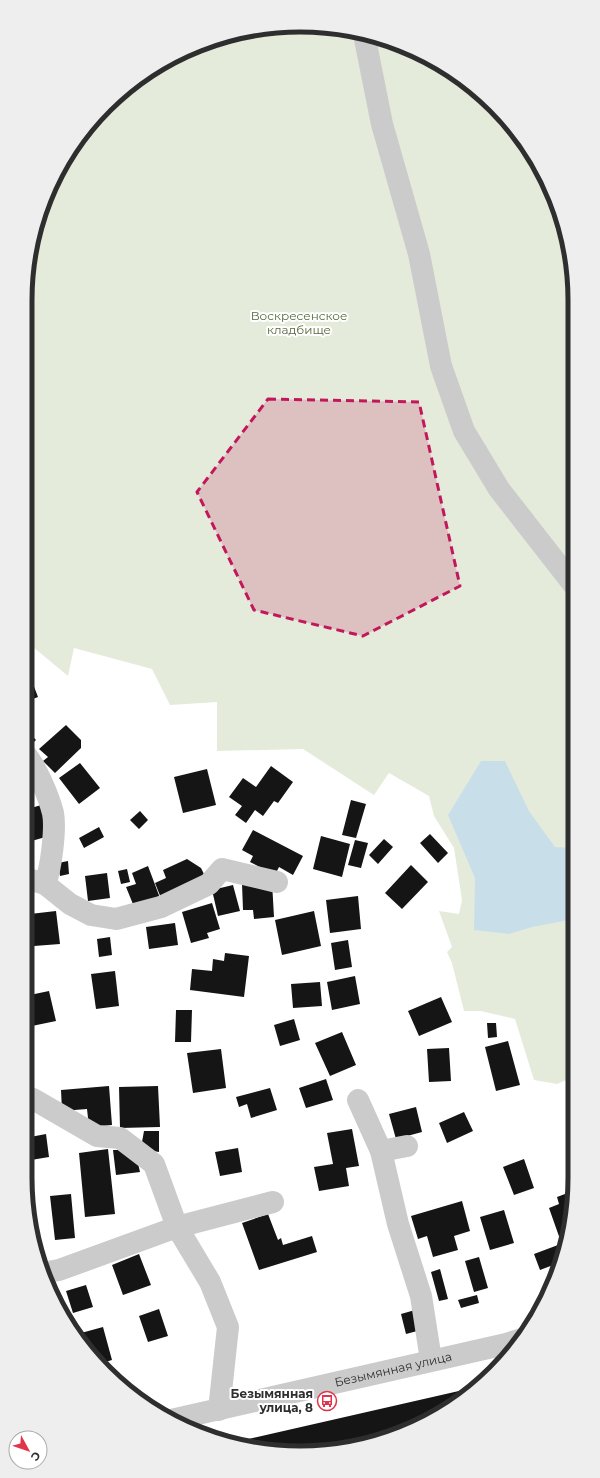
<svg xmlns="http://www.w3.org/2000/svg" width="600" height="1478" font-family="Montserrat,sans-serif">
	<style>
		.green { fill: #e4ebdb }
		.water { fill: #c8dfea }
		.building { fill: #151515 }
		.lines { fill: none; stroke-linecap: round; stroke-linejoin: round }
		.minor { stroke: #cbcbcb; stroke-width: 22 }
		.marked { fill: #c2185b; fill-opacity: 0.2; stroke: #c2185b; stroke-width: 3; stroke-dasharray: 8 5; stroke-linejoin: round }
		.labels { text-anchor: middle; stroke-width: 4; stroke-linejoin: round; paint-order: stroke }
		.park-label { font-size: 12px; fill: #53683c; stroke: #fff }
		.street-label { font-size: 12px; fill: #2e2e2e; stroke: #fff }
		.poi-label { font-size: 12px; font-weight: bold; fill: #2e2e2e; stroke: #fff; text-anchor: end }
		.rim { fill: none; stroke: #2e2e2e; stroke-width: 5 }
	</style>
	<rect width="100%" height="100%" fill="#fff"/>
	<path class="green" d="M282 26 336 27 388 40 453 71 507 119 547 179 573 264 575 1010C572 1032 575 1054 575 1076L557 1084 534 1080 515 1019 481 1011H464L452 963 447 952 452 947 439 911 459 914 462 900 454 848 434 816 429 796 389 773 374 795 303 749 217 751V702L170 705 152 669 74 648 68 676 27 642H25V300L40 212 62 163 93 119 132 82 178 53 229 34Z"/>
	<path class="water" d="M481 761H505L529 811 555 847 574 848V919L532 927 509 934 474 930 475 878 448 815Z"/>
	<path class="building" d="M25 663 38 697 25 702Z
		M66 725 81 740V748L55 773 43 761 48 757 39 749Z
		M25 728 36 740 25 750Z
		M80 763 100 788 79 804 59 778Z
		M271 766 293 782 278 803 274 801 263 816 255 810 246 823 235 815 242 806 229 797 243 778 256 787Z
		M207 769 216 805 183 813 174 777Z
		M25 786 31 799 25 802Z
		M351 800 366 804 356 838 342 835Z
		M41 805 49 836 28 842 30 852 25 853V810Z
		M140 811 148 820 139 829 130 820Z
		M99 827 104 837 84 848 79 838Z
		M253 830 303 856 293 875 279 867 275 875 250 862 253 856 242 850Z
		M430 834 448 853 438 863 420 843Z
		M321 836 350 844 342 877 313 869Z
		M384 839 393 847 378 864 369 855Z
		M355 840 368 843 361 868 348 865Z
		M187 859 201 868 207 880 161 898 155 883 166 878 163 870Z
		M68 861 69 874 60 876 58 863Z
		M411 865 428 882 402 909 385 893Z
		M148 866 160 898 135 909 126 887 136 884 132 873Z
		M127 869 130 882 121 884 118 871Z
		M107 873 110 898 88 901 85 876Z
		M272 882 274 917 254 919 253 910H243L242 884Z
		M233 885 240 911 218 916 212 890Z
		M358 896 361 929 330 933 326 900Z
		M212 903 220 929 207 933 209 938 191 943 182 912Z
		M56 911 60 944 34 946 30 914Z
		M314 911 321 946 282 955 275 920Z
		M175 923 178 945 149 949 146 927Z
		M110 937 112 955 99 957 97 939Z
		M348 940 352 967 335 970 331 943Z
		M225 953 249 956 244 997 190 990 192 969 212 971 213 959 224 961Z
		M115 971 119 1006 96 1009 91 974Z
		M355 976 360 1004 332 1010 327 982Z
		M320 982 322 1006 293 1008 291 984Z
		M49 991 56 1021 27 1027 25 1016V996Z
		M441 997 452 1022 419 1036 408 1011Z
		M176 1010H192L191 1042H175Z
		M294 1019 300 1040 280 1046 274 1025Z
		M487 1023H496L497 1037 488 1038Z
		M342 1032 356 1065 330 1076 315 1043Z
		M508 1041 520 1085 496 1091 485 1047Z
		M449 1048 451 1081 429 1082 427 1049Z
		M221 1049 226 1088 193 1093 187 1053Z
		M326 1079 333 1100 306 1108 299 1088Z
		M109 1086 112 1125 89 1127 87 1109 62 1111 61 1090Z
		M158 1086 160 1127 120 1128 119 1087Z
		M270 1088 277 1110 251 1118 247 1104 239 1107 236 1097Z
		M416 1107 422 1132 396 1139 389 1114Z
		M464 1112 473 1131 447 1143 439 1123Z
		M352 1129 359 1166 346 1168 349 1186 319 1191 314 1167 333 1164 327 1133Z
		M144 1131H159V1152L147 1150 142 1142Z
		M46 1134 49 1157 25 1161V1138Z
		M238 1148 242 1172 220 1176 215 1152Z
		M108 1149 115 1214 85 1217 79 1153Z
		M113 1150H129L137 1159 140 1172 116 1175Z
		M524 1159 534 1188 514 1195 503 1167Z
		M573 1191 565 1240 561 1242 549 1208 559 1204 557 1197Z
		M71 1194 75 1238 55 1240 50 1196Z
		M462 1201 470 1231 454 1236 458 1250 433 1257 427 1236 418 1239 411 1216Z
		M504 1210 514 1243 490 1250 480 1217Z
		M268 1214 278 1240 281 1238 283 1245 312 1236 317 1252 259 1270 242 1223Z
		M558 1245 562 1257 561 1262 540 1270 534 1254Z
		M139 1254 151 1285 123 1295 112 1265Z
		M479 1257 488 1288 474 1292 465 1261Z
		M440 1269 448 1299 439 1301 431 1272Z
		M86 1285 93 1307 73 1313 66 1291Z
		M477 1295 479 1303 461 1308 458 1300Z
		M159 1309 168 1336 148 1342 139 1316Z
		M415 1310 421 1330 406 1334 401 1314Z
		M103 1327 112 1360 99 1364 85 1349 81 1333Z
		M472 1388 453 1407 405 1432 354 1448 264 1451 231 1443Z"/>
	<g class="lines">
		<g class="minor">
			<path d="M364 34 382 124 419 254 441 366 464 431 499 489 573 584"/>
			<path d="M25 754C36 766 49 797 53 813 56 828 51 870 45 884"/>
			<path d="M25 878 45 884 70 904 91 915 116 919 161 907 209 884 222 869 277 882"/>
			<path d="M25 1100 33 1099 97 1136 120 1138 154 1164 177 1227 210 1282 228 1327 219 1410"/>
			<path d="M358 1100 381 1151 398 1224 421 1296 431 1360"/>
			<path d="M381 1151 407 1146"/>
			<path d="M42 1273 59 1270 177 1227 273 1202"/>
			<path id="s1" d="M171 1420 506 1344 522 1339"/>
		</g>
	</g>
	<path class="marked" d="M268 399 419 402 460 586 363 636 254 610 197 492Z"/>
	<defs>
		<symbol id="bus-ring" viewBox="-11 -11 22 22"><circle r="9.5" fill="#fff" stroke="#e0344a" stroke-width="1.5"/><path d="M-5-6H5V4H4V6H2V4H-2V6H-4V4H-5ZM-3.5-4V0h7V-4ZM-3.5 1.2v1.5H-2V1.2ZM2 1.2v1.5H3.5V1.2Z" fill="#e0344a"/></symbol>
	</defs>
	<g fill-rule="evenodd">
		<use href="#bus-ring" x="316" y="1390" width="22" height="22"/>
	</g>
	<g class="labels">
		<g class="park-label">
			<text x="299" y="320">Воскресенское<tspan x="299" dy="14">кладбище</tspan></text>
		</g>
		<g class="street-label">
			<text dy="4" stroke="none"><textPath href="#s1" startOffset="228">Безымянная улица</textPath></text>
		</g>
		<g class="poi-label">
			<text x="313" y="1398">Безымянная<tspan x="313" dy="14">улица, 8</tspan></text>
		</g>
	</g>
	<path d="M0 0H600V1478H0ZM300 32H300A268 268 0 0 1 568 300V1178A268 268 0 0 1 300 1446H300A268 268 0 0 1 32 1178V300A268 268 0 0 1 300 32Z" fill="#eee" fill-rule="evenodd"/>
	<path class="rim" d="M300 32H300A268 268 0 0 1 568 300V1178A268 268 0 0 1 300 1446H300A268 268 0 0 1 32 1178V300A268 268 0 0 1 300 32Z"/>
	<g transform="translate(28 1450) rotate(130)"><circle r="19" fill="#ffffff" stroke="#ababab"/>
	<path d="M0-3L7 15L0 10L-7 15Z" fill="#e0344a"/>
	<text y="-6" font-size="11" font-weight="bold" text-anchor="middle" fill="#2e2e2e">С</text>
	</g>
</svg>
